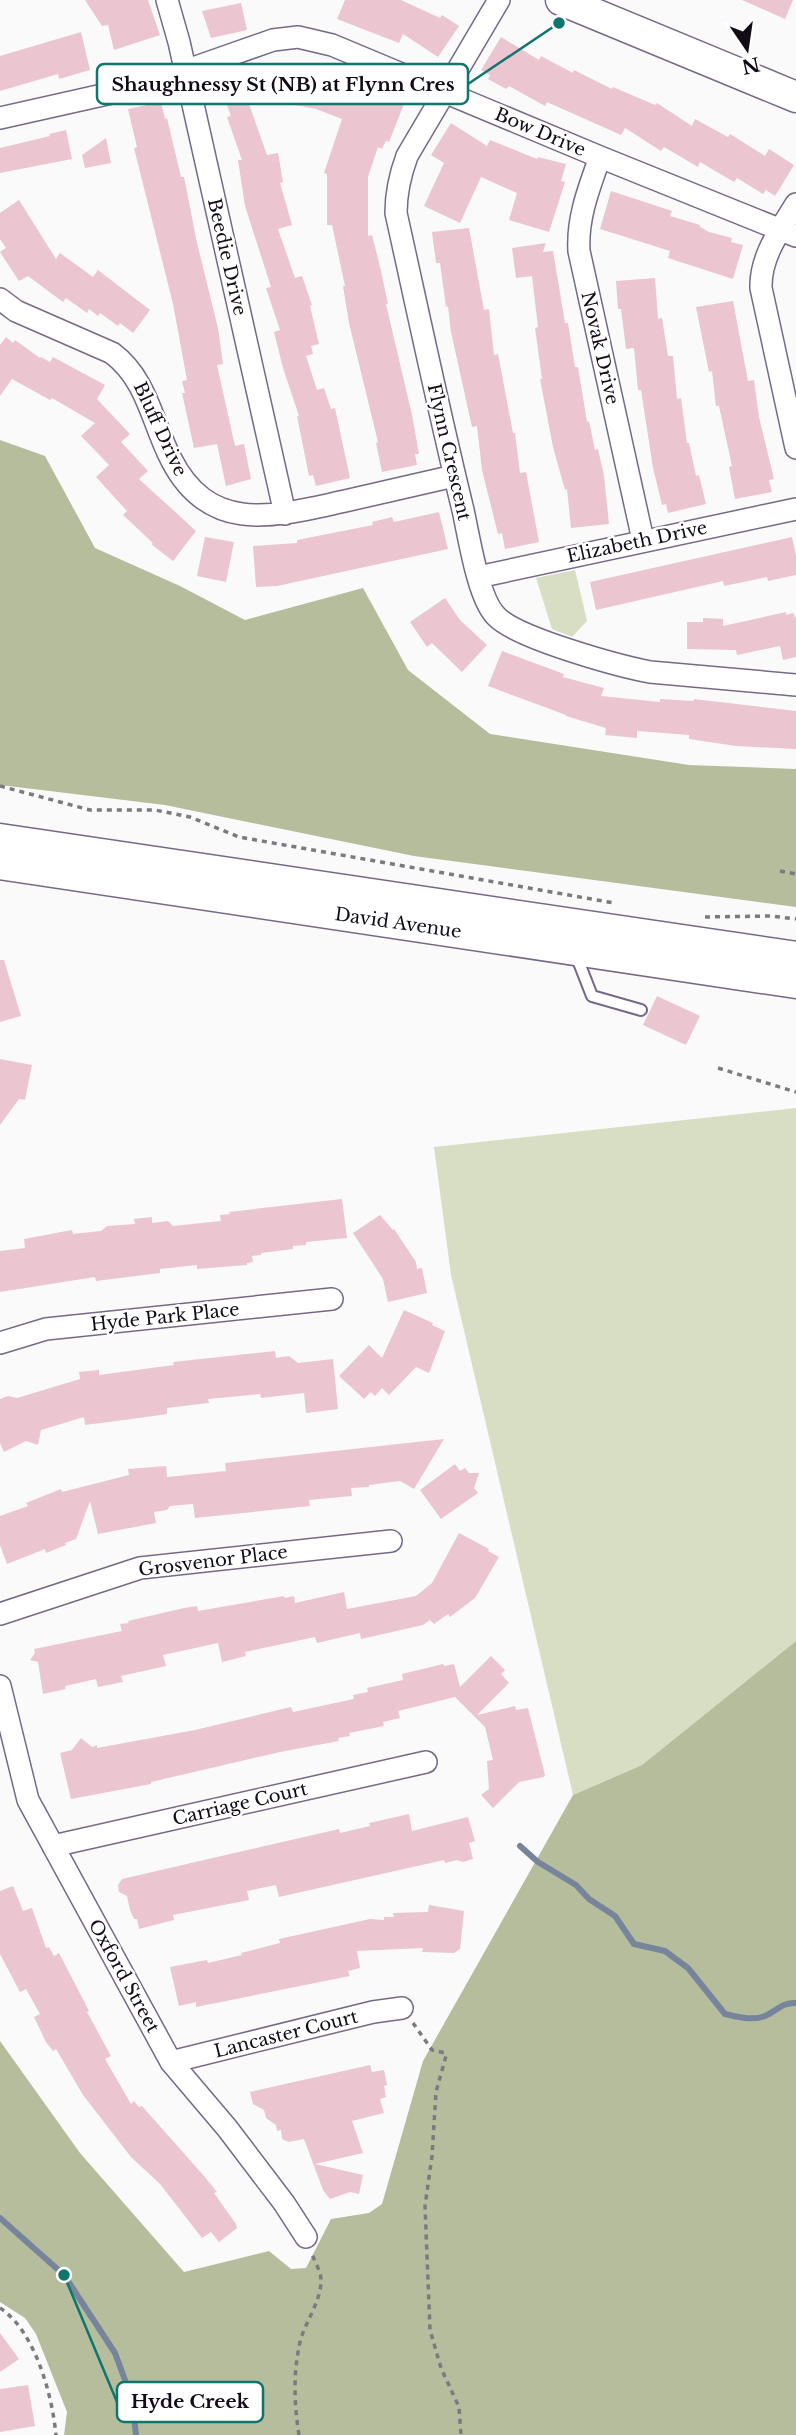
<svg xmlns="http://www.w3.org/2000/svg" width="796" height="2435" font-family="'Libre Baskerville',serif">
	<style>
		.green { fill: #d7dec4 }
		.forest { fill: #b5bd9c }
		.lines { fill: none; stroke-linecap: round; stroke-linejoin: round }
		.stream { stroke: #76859b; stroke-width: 6 }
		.building { fill: #ebc5d0 }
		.lane-casing { stroke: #766987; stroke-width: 14 }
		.street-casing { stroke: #766987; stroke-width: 24 }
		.secondary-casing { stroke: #766987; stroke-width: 33 }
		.path { stroke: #7c797f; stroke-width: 3.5; stroke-dasharray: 5 5; stroke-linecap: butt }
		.lane { stroke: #fff; stroke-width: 10 }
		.street { stroke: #fff; stroke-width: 21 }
		.secondary { stroke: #fff; stroke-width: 30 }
		.labels { text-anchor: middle; stroke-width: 5; stroke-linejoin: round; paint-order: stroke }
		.street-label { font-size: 18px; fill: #110c17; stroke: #fff }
		.leader { fill: none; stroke: #0f766e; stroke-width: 2.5 }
		.callout-dot { fill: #0f766e; stroke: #fff; stroke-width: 2.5 }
		.callout { fill: #fff; stroke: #0f766e; stroke-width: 2.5 }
		.callout-label { font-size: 19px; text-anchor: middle; font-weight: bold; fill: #110c17 }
	</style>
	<rect width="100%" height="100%" fill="#fafafa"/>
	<path class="green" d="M575 570 587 621 572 637 552 629 536 578Z
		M796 1108V1641L642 1765 573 1795 451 1275 434 1147Z"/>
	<path class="forest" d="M0 440 45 456 95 548 180 586 245 620 363 588 408 670 490 734 689 765 796 769V907L414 856 165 805 0 785Z
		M796 1641V2435H64L67 2412 36 2334 25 2318 0 2302V2041L80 2153 184 2272 269 2251 291 2269 306 2268 331 2219 369 2213 382 2204 423 2061 573 1795 642 1765Z"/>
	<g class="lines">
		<path class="stream" d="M520 1846 538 1862 576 1885 589 1899 615 1916 634 1944 665 1951 688 1968 725 2014C739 2017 751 2021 765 2016 777 2011 782 2002 796 2003
			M0 2218 64 2275 115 2353 132 2399 136 2435"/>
	</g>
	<path class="building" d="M85 0H148L160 35 114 50 108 25 102 26Z
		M345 0H401L440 18 442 15 459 26 438 57 403 34 399 43 337 19Z
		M742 0H793L785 19Z
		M241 3 247 30 211 38 202 11Z
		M81 32 90 70 59 79 58 74 0 91V56Z
		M501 37 539 60 541 56 573 73 574 70 612 89 613 87 655 105 657 103 692 126 695 119 728 137 730 134 765 156 769 149 794 165 775 196 766 190 763 194 737 178 734 182 700 162 698 167 664 147 661 151 625 128 621 135 547 102 545 106 509 86 506 89 488 79 490 75 481 70Z
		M291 63 320 69 404 104 389 142 386 141 382 149 378 147 368 177V236L372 235 381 271 388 304H386L412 415 419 454H415L417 465 382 472 376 443 378 442 349 323 343 286H345L332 225H327V174L324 173 342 119 316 109 290 104 293 89 285 92Z
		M255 68 265 98 249 104 267 155 278 153 283 182 280 183 292 225 278 229 295 278 302 276 312 305 310 306 319 344 311 346 313 354 306 356 317 390 324 388 331 409 335 408 350 478 316 486 313 475 309 476 297 416H299L283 368 274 332 280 330 266 288 271 287 245 206 238 160H242L227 117 231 116 218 81Z
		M161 102 165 119 167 118 181 177H184L197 243 218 328 223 364 217 365 235 446 244 444 251 479 226 486 217 444 194 448 182 393H185L182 381 187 380 173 304 134 148 137 147 128 109Z
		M451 123 487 146 490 140 537 159 538 157 566 164 561 181 565 182 549 232 509 220 517 193 481 177 460 223 424 206 444 163 431 155Z
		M66 130 72 159 0 173V148L50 136 49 134Z
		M106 138 111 163 85 168 82 155Z
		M611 191 672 211 670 216 700 225V227L709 232 732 238 731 242 743 245 733 279 668 258 670 251 600 229Z
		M19 200 56 259 60 253 93 277 98 270 150 310 133 333 120 323 118 326 100 313 98 316 89 309 87 313 66 298 63 302 28 276 19 281 0 252 6 248 0 239V213Z
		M469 228 484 310 489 309 494 355 498 354 513 433H515L520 473 526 472 539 542 505 549 502 533 498 534 482 470 477 426 472 427 451 332 448 306 446 307 440 263H436L432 232Z
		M546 243 543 252 553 251 565 323H568L575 367H578L587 422 589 421 595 450 598 449 604 476 609 524 571 528 567 489 565 490 553 447 540 379H542L535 328 538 327 532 276 516 278 512 248Z
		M655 278 658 319 662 318 668 356H673L677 399 681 398 687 443H689L696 476 699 475 706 504 668 513 666 504 662 505 653 468 641 390H638L634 348 626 349 621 309H618L616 281Z
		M733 301 748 381 754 380 759 417 774 479 769 480 772 492 735 499 729 467 732 466 719 406H716L712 371 709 372 696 307Z
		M6 337 13 343 15 340 40 358 41 357 50 362 53 357 105 385 97 399 130 434 121 442 148 471 139 479 196 531 173 561 151 544 153 543 123 515 127 511 96 477 109 465 81 436 95 423 52 398 50 400 12 379 0 396V345Z
		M439 512 448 549 277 586 256 587 253 546 297 543V540L373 525 372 522 392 517 394 522Z
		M205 537 234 542 226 582 197 576Z
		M792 537 796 556V575L768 581 767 577 724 586 723 581 596 610 590 582Z
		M445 598 460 620 487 645 462 672 432 643 427 647 410 622Z
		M786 612V615L793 613 796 618V657L783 660 780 646 737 655 736 650 687 649V622H703V618L723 619V626Z
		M502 651 564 674 563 677 604 688 601 696 660 702V699L694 701V699L796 711V749L736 746 689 739V735L637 731V738L605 735 606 728 566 716V715L488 686Z
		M0 960H4L21 1016 0 1022Z
		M657 996 700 1016 686 1045 643 1025Z
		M0 1059 32 1065 25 1100 19 1099 0 1125Z
		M342 1199 347 1238 306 1242V1245L293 1246V1249L261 1253V1255L252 1256 253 1262 247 1263V1265L197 1269V1265L160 1269V1273L96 1281 95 1277 0 1292V1251L25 1248 24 1239 72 1230 73 1234 101 1231 107 1226 135 1224 134 1219 152 1217V1223L168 1221 173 1226 221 1221 220 1215 230 1214 229 1212Z
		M380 1215 393 1230 394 1229 416 1262 417 1269 422 1268 427 1293 388 1302 383 1279 353 1233Z
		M404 1310 433 1323 432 1325 445 1331 429 1373 416 1367 389 1395 382 1388 375 1396 371 1392 364 1399 339 1376 369 1345 382 1358Z
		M275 1351 276 1358 289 1356 298 1363 333 1359 338 1409 306 1413 304 1393 261 1398 260 1394 208 1399 209 1403 167 1408V1414L124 1420 85 1425 84 1417 41 1430 38 1445 26 1441 4 1452 0 1443V1399L8 1396 17 1398 80 1379 79 1372 99 1370V1375L174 1365 173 1362Z
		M444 1439 414 1489 400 1481 369 1485V1487L351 1488 352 1496 309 1500 310 1506 195 1518 193 1504 170 1506 167 1510 154 1512 156 1523 98 1534 90 1501 76 1539 65 1543 66 1545 46 1553 45 1549 7 1564 0 1545V1516L28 1506 26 1503 61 1489 62 1492 129 1475 128 1469 166 1466 167 1477 226 1471 225 1463Z
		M455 1464 460 1471 465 1468 469 1473H479L474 1488 478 1493 441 1519 420 1490Z
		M459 1533 489 1549 488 1551 499 1557 475 1598 450 1617 448 1614 434 1624 430 1620 423 1625 361 1639 360 1633 317 1643 315 1637 245 1652 246 1656 222 1662 218 1643 163 1655 166 1666 121 1676 123 1682 98 1687 96 1679 65 1686 66 1689 43 1694 38 1662 30 1660 35 1653 34 1649 122 1631 120 1624 129 1623 128 1621 184 1608 197 1606 198 1611 284 1596 285 1598 294 1596 295 1603 344 1592 347 1609 416 1596 432 1583Z
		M491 1656 505 1670 501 1674 509 1683 477 1715 515 1706 516 1710 528 1708 545 1775 544 1777 519 1782 493 1808 481 1795 489 1789 487 1761 493 1760 485 1727 455 1697 398 1711 400 1718 383 1722 384 1726 349 1733 350 1736 338 1738 339 1741 280 1752 151 1782V1784L71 1799 60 1753 72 1750 81 1738 92 1747 97 1745V1748L195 1730 291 1707 293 1712 354 1699 353 1695 368 1692 367 1688 403 1680 402 1674 443 1664 444 1666 454 1664 460 1687Z
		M409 1814 412 1831 468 1817 475 1841 469 1843 473 1859 463 1862 457 1860 445 1863 444 1860 279 1897 276 1885 247 1891 249 1900 173 1915 174 1920 139 1929 137 1919H134L130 1910 127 1896 119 1892 118 1885 122 1879 339 1829 340 1833 370 1826 369 1823Z
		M13 1886 23 1911 32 1908 46 1948 49 1947 54 1956 59 1953 73 1980 89 2011 87 2012 111 2056 105 2059 131 2104 134 2101 139 2107 142 2106 204 2176 217 2192 214 2193 236 2224 237 2228 219 2242 211 2232 202 2238 160 2184 131 2157 83 2095 56 2049 53 2051 46 2042 34 2017 40 2014 26 1989 20 1992 0 1954V1891Z
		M429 1905 464 1911 460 1949 454 1953 422 1952 423 1948 357 1951 360 1968 348 1971 350 1976 196 2007V2002L179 2006 170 1967 207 1960 208 1963 242 1955 241 1953 280 1943 279 1939 370 1919 384 1920V1917H394L393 1913 428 1912Z
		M370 2065 372 2072 384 2070 387 2085 384 2086 386 2097 380 2099 384 2113 352 2121 363 2153 315 2164 363 2175 359 2194 350 2192 330 2199 323 2190 304 2139 289 2142 282 2139 281 2130 277 2131 276 2125 266 2118 264 2110 253 2104 250 2092Z
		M0 2333 19 2359 0 2372Z
		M28 2385 35 2426 0 2432V2389Z"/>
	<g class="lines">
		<defs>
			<path id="lane" d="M576 955 592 996 641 1010"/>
			<path id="street" d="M167 0 179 42 285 514
				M499 0 407 156C400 175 396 193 396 213 418 312 439 412 463 510 469 537 478 598 496 616 516 638 619 666 650 672L796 685
				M0 118 165 81 196 67 273 40 298 37 332 45 600 157 796 236
				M600 157C589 188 577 218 579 251L643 540
				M796 204C780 230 760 257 761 288L796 448
				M0 299 16 311 112 353C147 379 152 422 171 459 210 536 276 516 345 501 381 493 418 484 454 476
				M478 577 796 509
				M0 1343 46 1329 332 1299
				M0 1614 140 1568 391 1541
				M0 1686 28 1800 171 2062 227 2128 284 2203 306 2237
				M53 1846 426 1762
				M171 2062 373 2012 402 2008"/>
			<path id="secondary" d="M561 0 796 97
				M0 839 796 957
				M0 864 796 983"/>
		</defs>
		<use href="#lane" class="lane-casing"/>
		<use href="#street" class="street-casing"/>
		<use href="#secondary" class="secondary-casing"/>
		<path class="path" d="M0 786 90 810H155L190 817 239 837 614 903
			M780 871 796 874
			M705 917 771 916 796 919
			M718 1068 796 1092
			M413 2023 432 2050 445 2053 446 2056 436 2092 432 2156 425 2206 430 2330 441 2368 459 2407 461 2435
			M0 2308C35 2331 52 2394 56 2435
			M299 2435C294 2403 293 2374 300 2342 305 2322 321 2302 321 2280 321 2272 315 2262 312 2254"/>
		<use href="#lane" class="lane"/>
		<use href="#street" class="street"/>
		<use href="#secondary" class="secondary"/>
	</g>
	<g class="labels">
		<g class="street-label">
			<text transform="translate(540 132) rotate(23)" y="6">Bow Drive</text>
			<text transform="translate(227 257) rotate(77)" y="6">Beedie Drive</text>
			<text transform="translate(600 348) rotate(77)" y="6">Novak Drive</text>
			<text transform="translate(160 429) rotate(65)" y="6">Bluff Drive</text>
			<text transform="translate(449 452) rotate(77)" y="6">Flynn Crescent</text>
			<text transform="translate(637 542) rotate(-12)" y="6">Elizabeth Drive</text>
			<text transform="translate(398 923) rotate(8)" y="6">David Avenue</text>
			<text transform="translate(165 1317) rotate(-6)" y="6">Hyde Park Place</text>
			<text transform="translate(213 1561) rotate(-7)" y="6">Grosvenor Place</text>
			<text transform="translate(240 1804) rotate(-13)" y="6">Carriage Court</text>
			<text transform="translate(124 1976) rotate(61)" y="6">Oxford Street</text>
			<text transform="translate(286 2034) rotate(-14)" y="6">Lancaster Court</text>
		</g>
	</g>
	<path class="leader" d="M559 23L468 84M64 2275L117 2402"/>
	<g class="callout-dot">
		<circle cx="559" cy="23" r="7"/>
		<circle cx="64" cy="2275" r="7"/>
	</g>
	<g class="callout">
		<rect x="97" y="64" width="371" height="40" rx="7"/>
		<rect x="117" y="2382" width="146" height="40" rx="7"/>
	</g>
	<g class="callout-label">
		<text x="283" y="91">Shaughnessy St (NB) at Flynn Cres</text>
		<text x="190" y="2408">Hyde Creek</text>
	</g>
	<g transform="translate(747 49) rotate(167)" stroke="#ffffff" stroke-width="5" paint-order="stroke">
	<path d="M0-5L12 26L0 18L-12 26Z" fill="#110c17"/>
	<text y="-10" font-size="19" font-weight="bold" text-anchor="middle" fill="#110c17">N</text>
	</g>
</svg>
